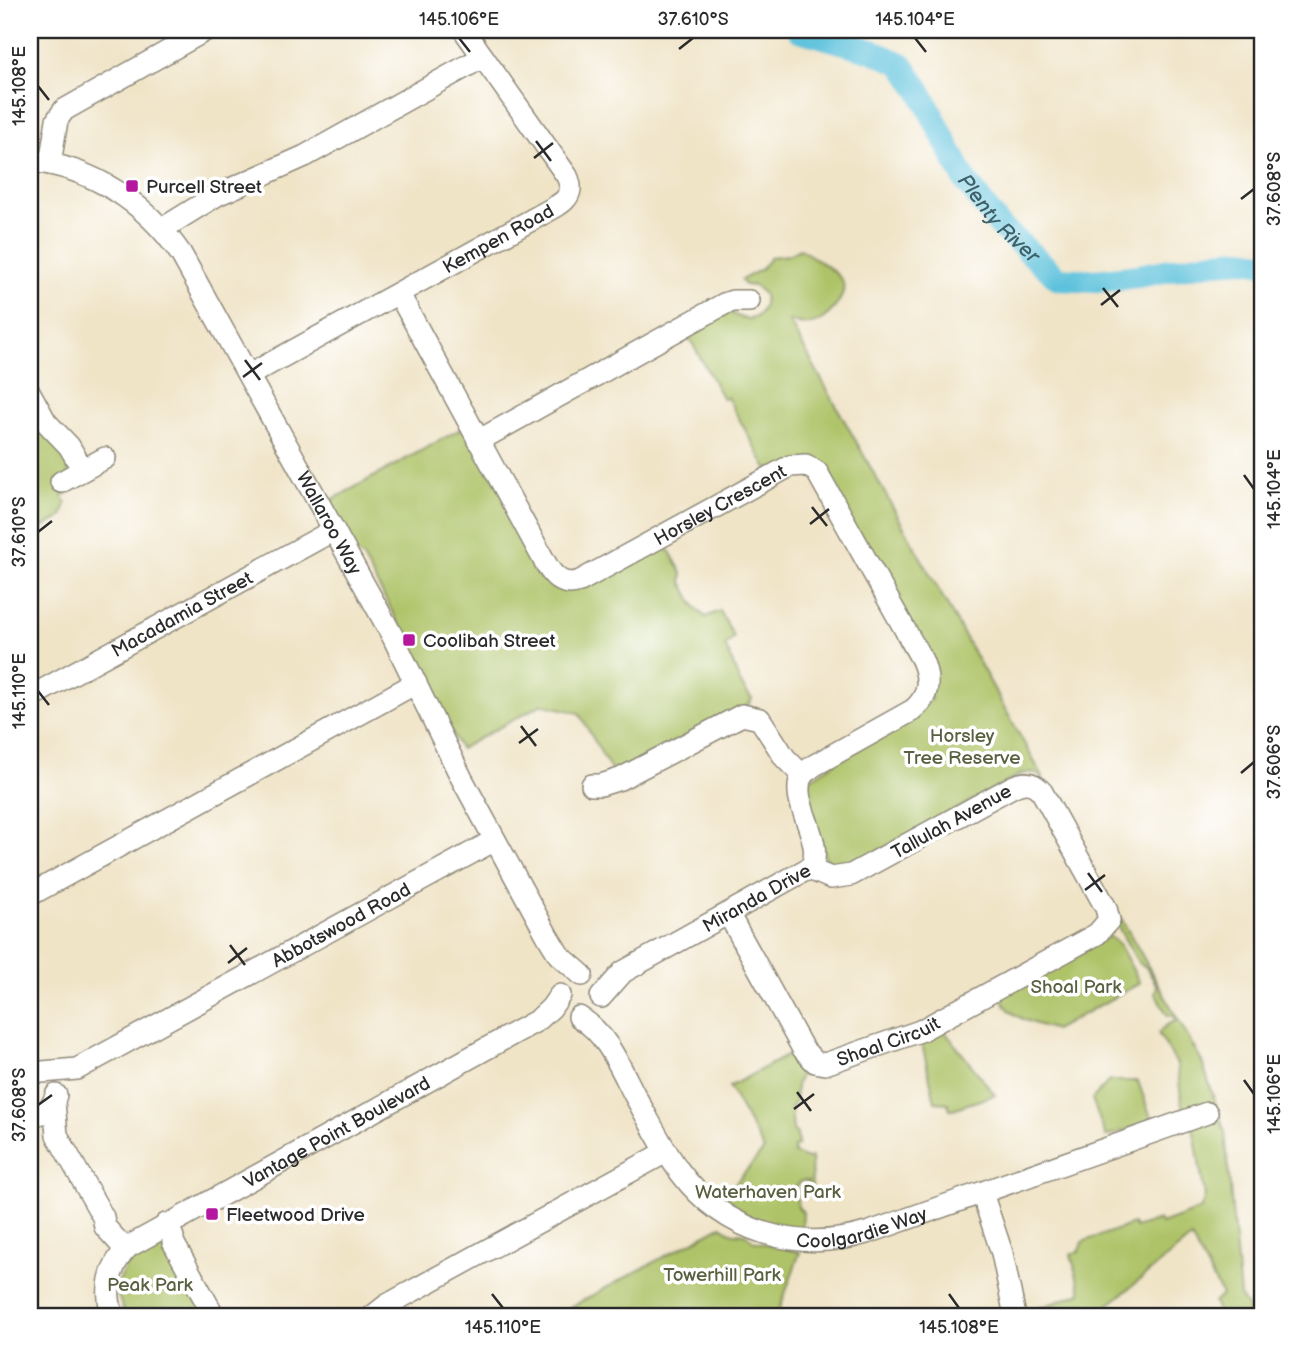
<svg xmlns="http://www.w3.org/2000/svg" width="1293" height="1346" font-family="'Balsamiq Sans',sans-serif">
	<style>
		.green { fill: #aec367; stroke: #6c7749; stroke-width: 2 }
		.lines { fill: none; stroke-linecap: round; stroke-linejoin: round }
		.river { stroke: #5ec2dc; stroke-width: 24 }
		.minor-casing { stroke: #8e8879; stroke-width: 24 }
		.minor { stroke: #fff; stroke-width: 21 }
		.ticks { fill: none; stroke: #2b2b2b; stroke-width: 2.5 }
		.poi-dot { fill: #b5179e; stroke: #fff; stroke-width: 2.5 }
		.labels { text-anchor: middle; stroke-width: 7; stroke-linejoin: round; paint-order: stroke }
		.poi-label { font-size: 19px; fill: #2b2b2b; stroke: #fff; text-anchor: start }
		.street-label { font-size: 19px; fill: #2b2b2b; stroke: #fff }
		.park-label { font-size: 19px; fill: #596040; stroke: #fff }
		.water-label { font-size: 21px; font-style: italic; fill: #3d6069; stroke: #fff }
		.neatline { fill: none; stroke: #2b2b2b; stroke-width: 2.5 }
		.ticks-label { font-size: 18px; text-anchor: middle; fill: #2b2b2b }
	</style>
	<rect width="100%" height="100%" fill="#fff"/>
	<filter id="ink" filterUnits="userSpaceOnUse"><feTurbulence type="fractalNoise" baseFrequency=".0143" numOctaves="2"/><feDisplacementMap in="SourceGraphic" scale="14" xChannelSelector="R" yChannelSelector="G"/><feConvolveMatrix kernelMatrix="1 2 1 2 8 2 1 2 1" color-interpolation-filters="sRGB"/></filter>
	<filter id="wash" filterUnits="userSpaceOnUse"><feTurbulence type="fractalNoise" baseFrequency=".00686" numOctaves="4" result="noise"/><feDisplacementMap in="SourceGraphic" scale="28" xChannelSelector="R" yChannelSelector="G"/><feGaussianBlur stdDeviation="1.57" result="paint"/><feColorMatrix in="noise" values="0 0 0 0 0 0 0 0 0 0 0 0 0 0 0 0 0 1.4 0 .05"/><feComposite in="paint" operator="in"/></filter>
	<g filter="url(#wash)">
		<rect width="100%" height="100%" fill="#f0e4c7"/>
		<path class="green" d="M800 249C814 258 830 266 841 279 852 293 826 323 810 324 803 325 795 322 789 321L1044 779 1033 772 1021 774 850 867H836L825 857 807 792 808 780 931 700 828 474 767 469 727 397 723 399 690 339 677 345 675 340 728 312C734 314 740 318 745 319 760 321 766 306 764 294L755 286 745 285 741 280 760 270 771 257 788 255Z
			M30 408 69 462 68 487 72 491 62 497 66 503 62 517 30 534Z
			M464 427 557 587 663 544 668 548 682 573V582L695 607 705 617 720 611 734 637 725 646C736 666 735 681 752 699L748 706 613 774 579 713 542 704 460 749 443 713 436 709 410 653V644L363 558 354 552 328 502Z
			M1117 911 1202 1062 1225 1132 1240 1296 1247 1306 1248 1316 1219 1314 1214 1303 1222 1295 1191 1238 1095 1316H1023L1022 1314 1081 1293 1071 1254 1079 1252 1082 1242 1133 1224 1135 1228 1159 1220 1161 1224 1201 1209 1205 1196 1193 1126 1183 1114 1177 1064 1158 1033 1168 1024 1176 1021 1173 1015 1168 1016 1155 993 1157 986 1146 967 1139 964 1118 927 1120 921Z
			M1109 936 1119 944 1140 983 1055 1030C1035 1023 1006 1019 1001 995Z
			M942 1028 995 1095 950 1110 948 1103 935 1102 921 1039Z
			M795 1051 804 1064 796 1086 795 1103 791 1108 793 1130 797 1134 798 1145 794 1147V1154L807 1159 811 1158 812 1188 809 1187 808 1181H801L796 1187 798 1207 803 1212 802 1229 761 1220 756 1221 747 1218 744 1212 722 1199 764 1150 729 1087Z
			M1109 1081H1138L1152 1121 1106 1137 1092 1099Z
			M721 1226C725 1228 731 1233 735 1233 744 1234 747 1232 753 1241L800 1252 777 1316H554Z
			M155 1242 165 1246 206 1316H125L116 1289 129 1257Z"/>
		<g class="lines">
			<path class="river" id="s1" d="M799 30 872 51 902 64 920 91 965 180 999 225 1059 279 1095 281 1138 276 1214 262 1243 260 1263 263"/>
		</g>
	</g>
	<g filter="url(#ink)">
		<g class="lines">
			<defs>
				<g id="minor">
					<path id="s2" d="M30 161C92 167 146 203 181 254L393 637 462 779 548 937 559 955 582 975"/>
					<path d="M50 164 57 120 64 110 206 30"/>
					<path d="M162 229 217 195 305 156 483 57"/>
					<path id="s3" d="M399 294 546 564C554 578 564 587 580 581L790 466 806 465 817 472 922 660C930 679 930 696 913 710L813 766 802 775"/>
					<path id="s4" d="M249 375 555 207C569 199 574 191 567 176L464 30"/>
					<path d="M30 393 46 422 69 446 83 470"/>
					<path d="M478 441 724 304 733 301H749"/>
					<path d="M61 482 105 458"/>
					<path id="s5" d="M30 697 334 530"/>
					<path d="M592 785H601L620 779 742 715 760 719 785 758 802 775"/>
					<path d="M30 895 416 683"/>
					<path id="s6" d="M729 915 803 1049 815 1062 825 1064 920 1031 1097 934 1109 920 1106 908 1042 792C1033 781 1024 781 1012 787L851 875 831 878 809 869"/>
					<path id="s7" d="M601 997 623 972 811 867C826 841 788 802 802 775"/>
					<path id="s8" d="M579 1017C607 1034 619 1065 634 1094 649 1120 662 1148 680 1172 725 1233 799 1254 870 1232L1207 1113"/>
					<path id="s9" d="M42 1072 77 1069 495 840"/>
					<path d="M54 1102 57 1135 103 1217 105 1227 125 1249"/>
					<path d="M30 1115C44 1115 52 1109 56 1095"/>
					<path d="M982 1193 1002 1253 1015 1316"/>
					<path d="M166 1224 173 1237V1242L214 1316"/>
					<path id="s10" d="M113 1316C104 1291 109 1266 128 1247L538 1020 551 1008 560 995"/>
					<path d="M373 1316 387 1305 666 1152"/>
				</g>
			</defs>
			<use href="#minor" class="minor-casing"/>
			<use href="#minor" class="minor"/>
		</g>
	</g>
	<path class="ticks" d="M459 38 470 52M915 38 926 52M679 49 693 38M38 86 49 100M536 141 551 161M534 158 553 143M1241 199 1254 189M1103 288 1118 307M1101 305 1120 290M245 360 260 380M243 377 262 363M1244 475 1254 489M812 507 827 526M810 524 829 509M38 532 52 521M38 691 49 705M521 726 536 746M519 743 538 729M1241 773 1254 762M1088 873 1102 892M1085 890 1105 875M230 945 245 965M228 963 247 948M1244 1080 1254 1094M797 1092 811 1111M38 1105 52 1095M794 1109 814 1094M492 1294 503 1308M949 1294 959 1308"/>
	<g class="poi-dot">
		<rect x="125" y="179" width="14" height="14" rx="3.5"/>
		<rect x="402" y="633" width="14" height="14" rx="3.5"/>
		<rect x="205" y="1207" width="14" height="14" rx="3.5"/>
	</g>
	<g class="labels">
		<g class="poi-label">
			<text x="146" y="193">Purcell Street</text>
			<text x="423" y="647">Coolibah Street</text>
			<text x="226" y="1221">Fleetwood Drive</text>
		</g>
		<g class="street-label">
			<text dy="7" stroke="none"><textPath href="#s4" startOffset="284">Kempen Road</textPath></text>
			<text dy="7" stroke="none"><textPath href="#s3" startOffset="509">Horsley Crescent</textPath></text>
			<text dy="7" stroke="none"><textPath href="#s2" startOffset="490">Wallaroo Way</textPath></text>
			<text dy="7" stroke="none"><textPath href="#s5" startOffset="173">Macadamia Street</textPath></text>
			<text transform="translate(951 821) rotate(-29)" y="7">Tallulah Avenue</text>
			<text dy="7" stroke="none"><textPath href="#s7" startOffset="186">Miranda Drive</textPath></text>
			<text dy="7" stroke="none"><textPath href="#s9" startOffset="336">Abbotswood Road</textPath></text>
			<text dy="7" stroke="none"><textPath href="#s6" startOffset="248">Shoal Circuit</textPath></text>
			<text dy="7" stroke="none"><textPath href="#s10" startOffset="313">Vantage Point Boulevard</textPath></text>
			<text dy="7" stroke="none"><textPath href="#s8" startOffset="392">Coolgardie Way</textPath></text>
		</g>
		<g class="park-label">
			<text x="962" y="742">Horsley<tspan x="962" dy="22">Tree Reserve</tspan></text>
			<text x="1076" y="993">Shoal Park</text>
			<text x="768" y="1198">Waterhaven Park</text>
			<text x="722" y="1281">Towerhill Park</text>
			<text x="150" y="1291">Peak Park</text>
		</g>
		<g class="water-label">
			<text dy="7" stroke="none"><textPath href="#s1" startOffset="292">Plenty River</textPath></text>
		</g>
	</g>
	<rect width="1293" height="1346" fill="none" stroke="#fff" stroke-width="77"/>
	<rect x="38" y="38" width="1216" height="1270" class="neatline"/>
	<g class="ticks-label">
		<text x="459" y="25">145.106°E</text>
		<text x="693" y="25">37.610°S</text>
		<text x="915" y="25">145.104°E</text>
		<text transform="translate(19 86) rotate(-90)" y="6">145.108°E</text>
		<text transform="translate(1274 189) rotate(-90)" y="6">37.608°S</text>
		<text transform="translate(1274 489) rotate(-90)" y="6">145.104°E</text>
		<text transform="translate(19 532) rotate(-90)" y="6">37.610°S</text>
		<text transform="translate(19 691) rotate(-90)" y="6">145.110°E</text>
		<text transform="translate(1274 762) rotate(-90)" y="6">37.606°S</text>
		<text transform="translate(1274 1094) rotate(-90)" y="6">145.106°E</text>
		<text transform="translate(19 1105) rotate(-90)" y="6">37.608°S</text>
		<text x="503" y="1333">145.110°E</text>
		<text x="959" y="1333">145.108°E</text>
	</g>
</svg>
